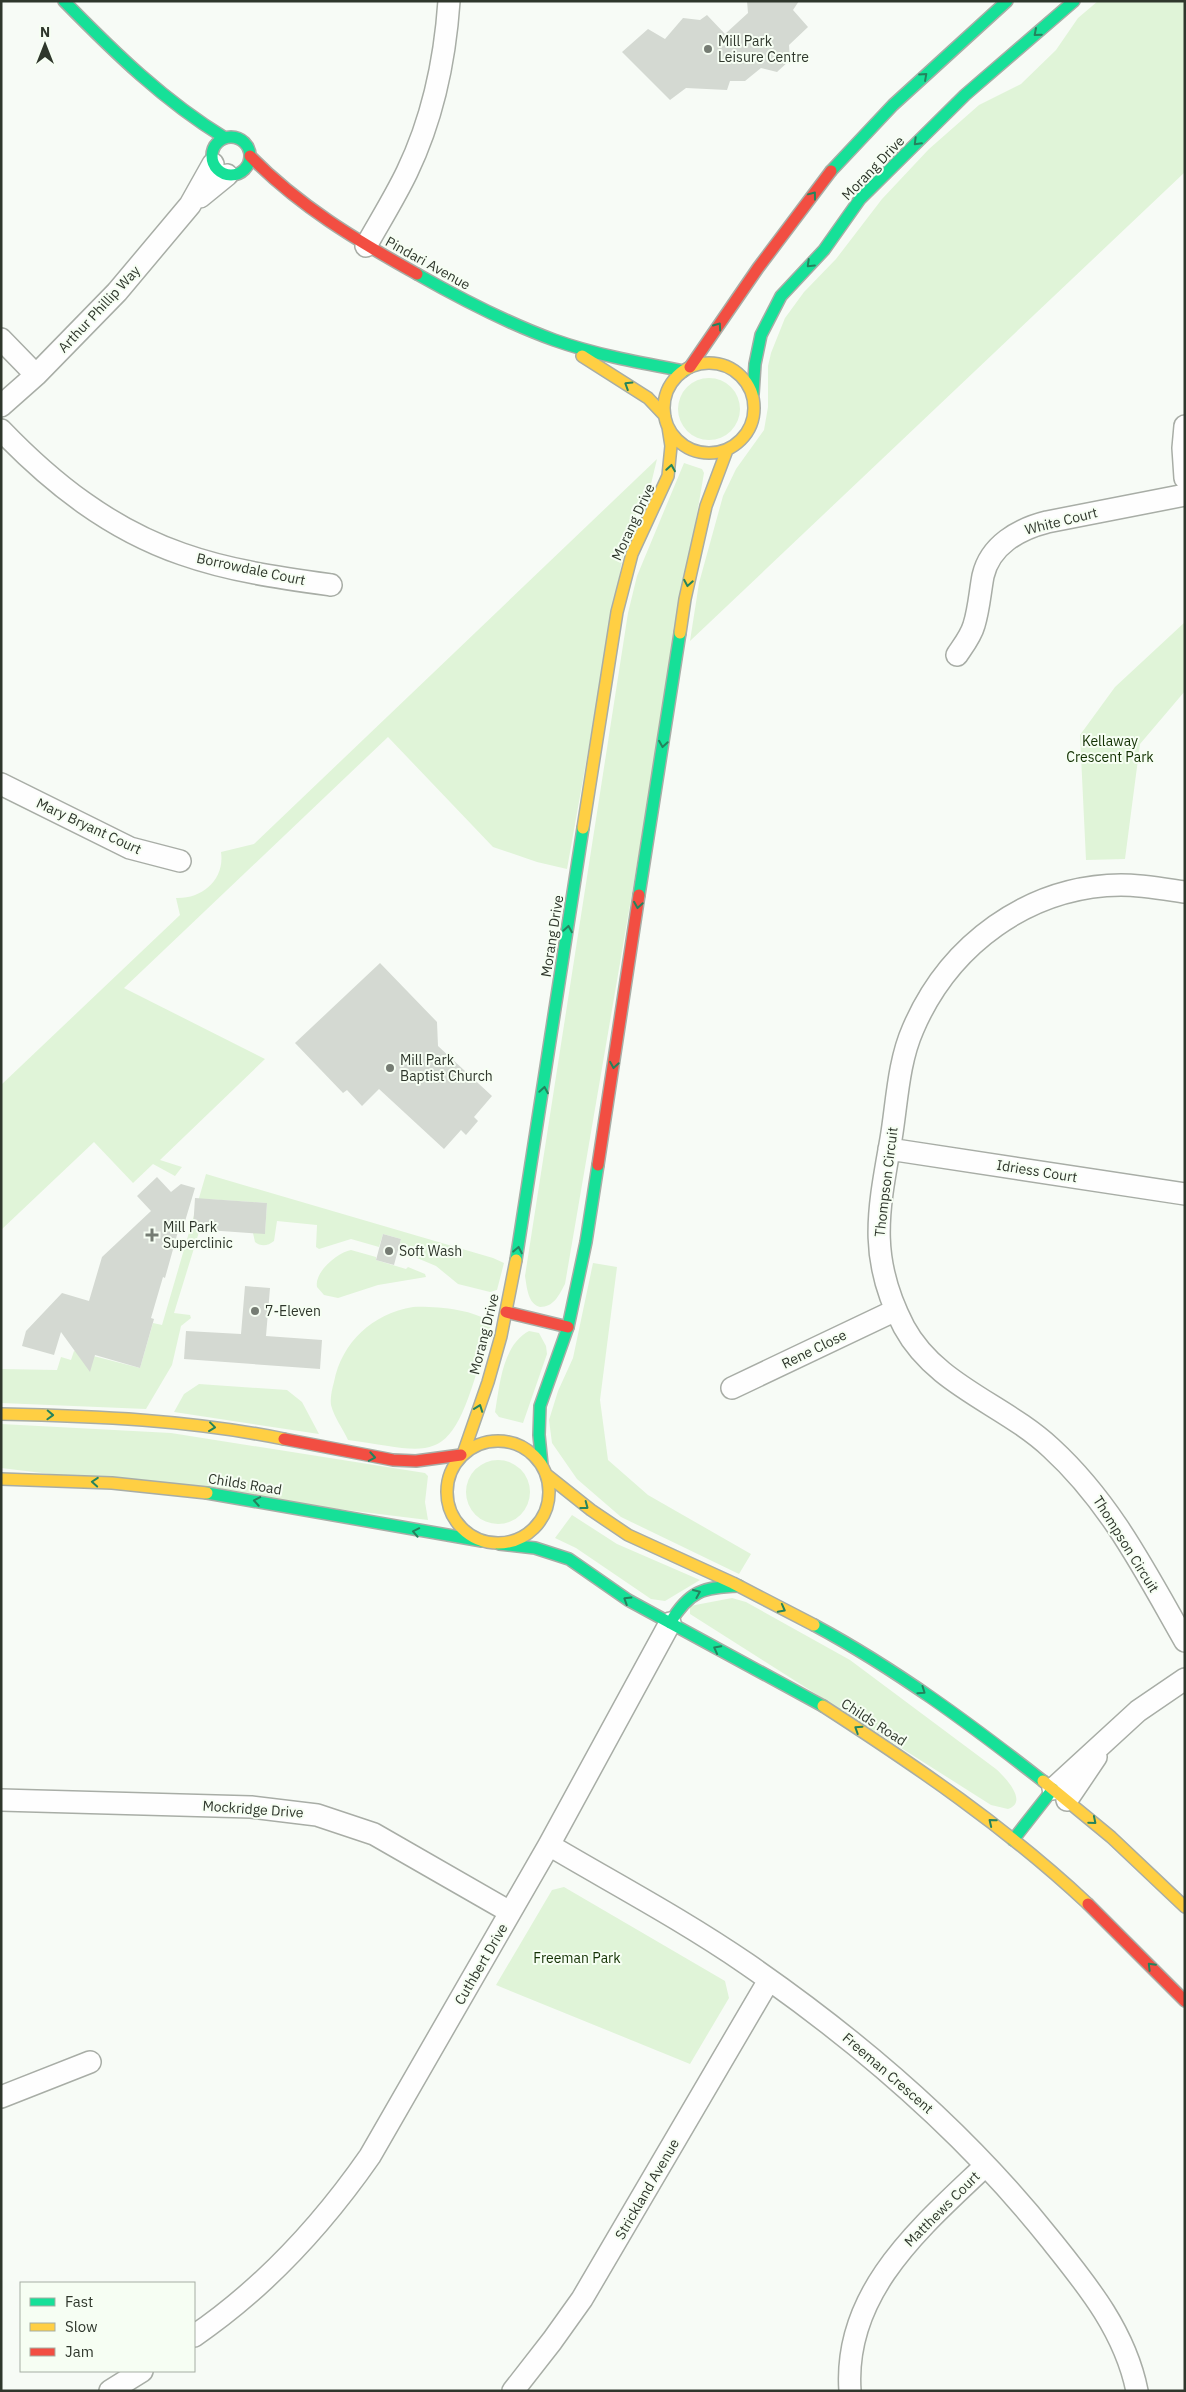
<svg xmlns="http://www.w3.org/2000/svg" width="1186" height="2392" font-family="'IBM Plex Sans',sans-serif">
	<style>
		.green { fill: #e0f4d8 }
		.building { fill: #d4d9d2 }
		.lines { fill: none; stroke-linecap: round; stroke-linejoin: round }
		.street-casing { stroke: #a8ada6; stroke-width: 24 }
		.fast-casing { stroke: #a8ada6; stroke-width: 14 }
		.slow-casing { stroke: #a8ada6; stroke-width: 14 }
		.jam-casing { stroke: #a8ada6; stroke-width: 14 }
		.street { stroke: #fefefe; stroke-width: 21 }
		.fast { stroke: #16e098; stroke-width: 11 }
		.slow { stroke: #ffcf43; stroke-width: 11 }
		.jam { stroke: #f24e42; stroke-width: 11 }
		.oneway { stroke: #24835d }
		.poi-dot { fill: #757c73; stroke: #f6fef3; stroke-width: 2 }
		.labels { text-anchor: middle; stroke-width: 4; stroke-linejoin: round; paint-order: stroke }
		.poi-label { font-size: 14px; fill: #2f372c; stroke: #f6fef3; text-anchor: start }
		.street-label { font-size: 14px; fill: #2f372c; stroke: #f6fef3 }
		.park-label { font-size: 14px; fill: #133103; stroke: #f6fef3 }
	</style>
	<rect width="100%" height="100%" fill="#f7fbf6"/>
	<path class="green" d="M1098 1H1185V172L690 641 699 583 723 496 736 469 764 430 768 407V366L771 353 785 318 804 292 836 259 882 199 929 149 979 105 1021 84 1056 50 1078 18Z
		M678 409a31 31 0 1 1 62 0a31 31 0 1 1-62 0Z
		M657 459 651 484 627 533 567 869 537 862 493 847 388 737 124 988 265 1059 160 1160 182 1167 175 1176 153 1164 133 1183 94 1142 1 1230V1085L180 915 176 898C202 899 225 880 221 852L254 844Z
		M684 463 702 469 704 473 565 1284C559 1295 554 1307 540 1307 528 1304 527 1288 525 1276L628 613 637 576Z
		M1185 622V691L1140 744 1125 859 1086 860 1080 735 1115 687Z
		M206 1174 493 1258 504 1263 497 1290 490 1292 458 1284 436 1266 398 1250 401 1239 383 1234 379 1247 351 1239 319 1249 316 1247 317 1225 277 1221 274 1241C268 1246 261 1247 255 1242L253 1233H265L267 1203 206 1199 203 1232H199L174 1313 190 1315 191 1318 181 1326 172 1365 146 1409 1 1403V1369L57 1370 61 1357 71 1360 74 1351 140 1368 153 1323 162 1325Z
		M351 1250 376 1257V1260L406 1269 408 1267 425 1274 426 1277 378 1285 338 1298 324 1295 317 1287C314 1272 338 1252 351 1250Z
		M593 1263 617 1267 600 1400 608 1460 648 1495 751 1554 739 1574 621 1517 577 1479 552 1443 549 1420 558 1391 573 1358Z
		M413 1307C432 1306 476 1309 490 1323 492 1336 479 1365 475 1378 447 1467 429 1451 348 1440 343 1429 334 1417 331 1405 330 1398 332 1389 334 1382 342 1342 372 1314 413 1307Z
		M529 1331 539 1333 546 1346 547 1354 523 1423 499 1417 495 1412 496 1406C500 1381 504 1344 529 1331Z
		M199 1384 287 1390 302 1402 319 1434 174 1412 184 1394Z
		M1 1424 171 1433 425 1473 428 1476 425 1502 428 1520 1 1468Z
		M466 1492a32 32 0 1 1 64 0a32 32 0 1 1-64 0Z
		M572 1515 617 1544 700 1580 665 1601 651 1599 576 1548 555 1538Z
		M732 1598 746 1602 850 1660 996 1769C1005 1777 1029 1802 1008 1809L991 1805 690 1614V1606Z
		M564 1887 725 1981 729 1998 690 2064 496 1985 552 1890Z"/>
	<path class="building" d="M747 1H799L793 10 808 27 789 45 790 60 777 72 761 68 745 81H730L727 90 686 88 670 100 622 52 648 29 665 39 683 18 700 20 707 15 725 34 748 13Z
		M380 963 437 1022 438 1046 492 1096 474 1117 478 1121 466 1135 461 1130 444 1149 379 1089 362 1106 347 1090 343 1093 295 1043Z
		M157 1177 171 1192 181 1184 195 1188 183 1228H179L165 1278 163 1277 151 1318 154 1319 140 1368 95 1355 90 1372 61 1332 54 1355 22 1346 26 1331 62 1293 89 1301 102 1257 151 1211 137 1196Z
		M195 1198 267 1203 265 1234 193 1229Z
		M383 1234 401 1239 394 1265 376 1260Z
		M245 1286 270 1288 266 1336 322 1340 320 1369 184 1359 186 1331 241 1334Z"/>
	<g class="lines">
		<defs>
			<path id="street" d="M200 197 227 175
				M366 246C380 221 395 197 407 172 433 118 445 60 449 1
				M1 339 36 375
				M1 406 36 375 117 292 190 205 213 164
				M1185 426 1183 448 1185 478
				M1 430C53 484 110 529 182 554 230 571 281 578 331 585
				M957 655C963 646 971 636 974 625 979 609 980 592 983 576 990 545 1019 529 1047 522L1185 495
				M1 784 130 848 180 861
				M1185 892C1164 889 1142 885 1121 885 1028 886 949 945 913 1029 898 1063 897 1103 891 1139 878 1212 868 1258 904 1327 936 1386 1004 1404 1051 1448 1111 1503 1145 1571 1185 1641
				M889 1149 1185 1194
				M732 1388 896 1310
				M1053 1789 1138 1711 1185 1679
				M1 1800 251 1807 317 1815 374 1834 510 1912
				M1067 1800 1096 1757
				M549 1845C615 1884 683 1920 747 1964 860 2042 964 2131 1050 2239 1087 2285 1125 2331 1137 2391
				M1 2097 90 2062
				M194 2336C264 2288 322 2225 370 2156L549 1845 670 1623
				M110 2391 142 2371
				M513 2391 552 2341 582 2299 769 1980
				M850 2391C843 2292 921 2227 985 2166"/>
			<path id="fast" d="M64 1C114 52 164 101 225 138
				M212 156a19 19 0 1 1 38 0a19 19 0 1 1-38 0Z
				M831 171 893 105 1007 1
				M417 274C461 299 507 323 554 340 596 355 641 363 684 371
				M753 394 755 364 761 335 781 296 824 250 860 199 965 95 1074 1
				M639 895 680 633
				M516 1260 583 828
				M542 1465 539 1435 540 1406 568 1327 586 1242 598 1165
				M207 1493 482 1541
				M499 1544 535 1548 569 1559 628 1600 823 1706
				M670 1623C689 1591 703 1587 739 1586
				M814 1625C896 1669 970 1724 1043 1781
				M1013 1840 1053 1789"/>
			<path id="slow" d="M582 356 648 398 665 416
				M664 408a45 45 0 1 1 90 0a45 45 0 1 1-90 0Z
				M680 633 685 599 706 506 727 450
				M583 828 617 612 632 554 668 476 671 446 668 427
				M1 1414C96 1416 190 1420 284 1439
				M447 1492a51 51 0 1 1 102 0a51 51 0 1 1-102 0Z
				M463 1454 488 1382 501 1336 516 1260
				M547 1475 591 1510 628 1535 733 1583 814 1625
				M1 1479 112 1483 207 1493
				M823 1706C916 1766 1007 1828 1088 1904
				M1043 1781 1111 1837 1185 1907"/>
			<path id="jam" d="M250 156C299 206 356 240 417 274
				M690 367 758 268 831 171
				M598 1165 639 895
				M506 1312 568 1327
				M284 1439 393 1460 416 1461 461 1455
				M1088 1904 1185 2001"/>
		</defs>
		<use href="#street" class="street-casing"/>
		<use href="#fast" class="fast-casing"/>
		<use href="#slow" class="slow-casing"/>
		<use href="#jam" class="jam-casing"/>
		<use href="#street" class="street"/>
		<use href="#fast" class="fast"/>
		<use href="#slow" class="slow"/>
		<use href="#jam" class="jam"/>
	</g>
	<defs><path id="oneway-chevron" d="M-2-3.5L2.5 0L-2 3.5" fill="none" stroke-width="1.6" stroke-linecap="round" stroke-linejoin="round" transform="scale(1.25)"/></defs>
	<g class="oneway">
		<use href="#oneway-chevron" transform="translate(1037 33) rotate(139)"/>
		<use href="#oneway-chevron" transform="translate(924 76) rotate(-42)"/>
		<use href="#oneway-chevron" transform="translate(917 142) rotate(135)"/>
		<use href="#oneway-chevron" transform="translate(813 195) rotate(-53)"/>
		<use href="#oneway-chevron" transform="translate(810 264) rotate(136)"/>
		<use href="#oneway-chevron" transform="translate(718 326) rotate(-55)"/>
		<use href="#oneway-chevron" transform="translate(628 385) rotate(-148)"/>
		<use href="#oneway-chevron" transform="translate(671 468) rotate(-81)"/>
		<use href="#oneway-chevron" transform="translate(688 583) rotate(100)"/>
		<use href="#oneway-chevron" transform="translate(663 744) rotate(99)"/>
		<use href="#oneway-chevron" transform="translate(638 905) rotate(99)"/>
		<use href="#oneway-chevron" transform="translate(568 929) rotate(-81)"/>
		<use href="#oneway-chevron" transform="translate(614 1065) rotate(99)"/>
		<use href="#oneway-chevron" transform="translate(544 1090) rotate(-81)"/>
		<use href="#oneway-chevron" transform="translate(518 1250) rotate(-79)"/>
		<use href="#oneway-chevron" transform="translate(479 1408) rotate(-70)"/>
		<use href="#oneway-chevron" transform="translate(50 1415) rotate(2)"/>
		<use href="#oneway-chevron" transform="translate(212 1427) rotate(7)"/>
		<use href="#oneway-chevron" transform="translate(372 1457) rotate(10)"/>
		<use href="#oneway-chevron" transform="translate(95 1482) rotate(-176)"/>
		<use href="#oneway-chevron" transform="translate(257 1501) rotate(-170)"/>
		<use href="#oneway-chevron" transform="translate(585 1506) rotate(37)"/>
		<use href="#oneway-chevron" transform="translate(416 1532) rotate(-169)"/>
		<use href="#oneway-chevron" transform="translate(697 1593) rotate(-23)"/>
		<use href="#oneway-chevron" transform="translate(627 1600) rotate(-148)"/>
		<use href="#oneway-chevron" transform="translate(782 1609) rotate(28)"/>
		<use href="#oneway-chevron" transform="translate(717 1649) rotate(-152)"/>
		<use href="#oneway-chevron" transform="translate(922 1691) rotate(35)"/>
		<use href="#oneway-chevron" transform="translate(858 1729) rotate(-147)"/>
		<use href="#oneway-chevron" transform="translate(1093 1821) rotate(40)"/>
		<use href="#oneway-chevron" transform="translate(992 1822) rotate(-141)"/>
		<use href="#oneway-chevron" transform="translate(1151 1966) rotate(-135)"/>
	</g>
	<g class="poi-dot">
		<circle cx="708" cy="49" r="5"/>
		<circle cx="390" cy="1068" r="5"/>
		<path d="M149.5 1227.5h5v5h5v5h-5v5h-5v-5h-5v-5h5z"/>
		<circle cx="389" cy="1251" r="5"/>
		<circle cx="255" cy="1311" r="5"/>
	</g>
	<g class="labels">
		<g class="poi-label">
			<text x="718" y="46">Mill Park<tspan x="718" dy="16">Leisure Centre</tspan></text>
			<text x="400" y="1065">Mill Park<tspan x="400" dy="16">Baptist Church</tspan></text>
			<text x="163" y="1232">Mill Park<tspan x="163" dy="16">Superclinic</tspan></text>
			<text x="399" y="1256">Soft Wash</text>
			<text x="265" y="1316">7-Eleven</text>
		</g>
		<g class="street-label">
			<text transform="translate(873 168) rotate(-46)" y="5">Morang Drive</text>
			<text transform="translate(428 263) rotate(29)" y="5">Pindari Avenue</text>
			<text transform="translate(99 309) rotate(-47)" y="5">Arthur Phillip Way</text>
			<text transform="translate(1061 521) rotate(-14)" y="5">White Court</text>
			<text transform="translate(633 522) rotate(-65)" y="5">Morang Drive</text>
			<text transform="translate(251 569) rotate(12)" y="5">Borrowdale Court</text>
			<text transform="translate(89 826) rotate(25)" y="5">Mary Bryant Court</text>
			<text transform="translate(552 936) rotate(-81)" y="5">Morang Drive</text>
			<text transform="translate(1037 1171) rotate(9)" y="5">Idriess Court</text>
			<text transform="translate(886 1182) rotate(-83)" y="5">Thompson Circuit</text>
			<text transform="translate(484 1334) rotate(-76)" y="5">Morang Drive</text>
			<text transform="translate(814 1349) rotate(-26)" y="5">Rene Close</text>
			<text transform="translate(245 1484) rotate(9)" y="5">Childs Road</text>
			<text transform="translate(1126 1544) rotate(58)" y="5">Thompson Circuit</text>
			<text transform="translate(874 1722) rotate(33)" y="5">Childs Road</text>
			<text transform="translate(253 1809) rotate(4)" y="5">Mockridge Drive</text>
			<text transform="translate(481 1964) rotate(-60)" y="5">Cuthbert Drive</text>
			<text transform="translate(888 2073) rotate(41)" y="5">Freeman Crescent</text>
			<text transform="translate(647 2189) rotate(-60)" y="5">Strickland Avenue</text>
			<text transform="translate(942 2209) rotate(-45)" y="5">Matthews Court</text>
		</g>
		<g class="park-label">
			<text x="1110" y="746">Kellaway<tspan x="1110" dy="16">Crescent Park</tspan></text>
			<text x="577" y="1963">Freeman Park</text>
		</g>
	</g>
	<rect width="1186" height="2392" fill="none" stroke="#2f372c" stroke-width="5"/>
	<rect x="20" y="2282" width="175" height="90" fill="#f6fef3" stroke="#a6aea3"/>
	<rect x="30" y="2298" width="25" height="8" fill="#16e098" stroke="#a6aea3"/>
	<text x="65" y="2307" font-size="15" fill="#2f372c">Fast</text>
	<rect x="30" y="2323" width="25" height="8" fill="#ffcf43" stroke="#a6aea3"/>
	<text x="65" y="2332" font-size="15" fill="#2f372c">Slow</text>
	<rect x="30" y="2348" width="25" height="8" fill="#f24e42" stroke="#a6aea3"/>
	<text x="65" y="2357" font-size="15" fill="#2f372c">Jam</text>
	<g transform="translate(45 45)" stroke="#f6fef3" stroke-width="4" paint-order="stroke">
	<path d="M0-4L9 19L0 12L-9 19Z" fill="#2f372c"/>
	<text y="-8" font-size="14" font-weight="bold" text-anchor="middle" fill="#2f372c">N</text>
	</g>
</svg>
